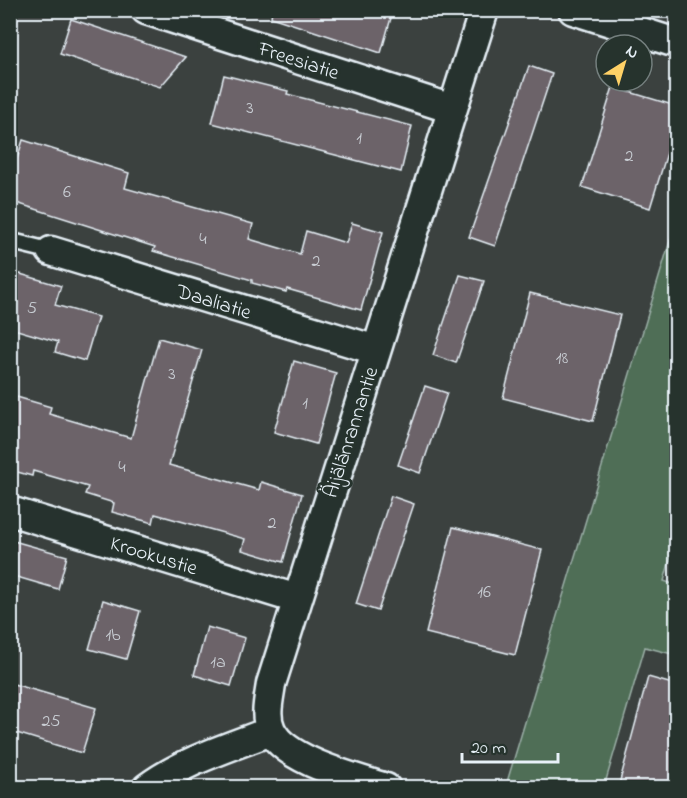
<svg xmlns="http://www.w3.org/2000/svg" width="687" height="798" font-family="'Indie Flower',sans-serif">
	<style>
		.green { fill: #506e57; stroke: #9cb0a8; stroke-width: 1.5 }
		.building { fill: #6c6369; stroke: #e8f1f8; stroke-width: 1.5 }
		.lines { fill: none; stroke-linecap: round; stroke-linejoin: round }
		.lane-casing { stroke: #e8f1f8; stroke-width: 20 }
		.street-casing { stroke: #e8f1f8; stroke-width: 33 }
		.lane { stroke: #26332d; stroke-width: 15 }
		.street { stroke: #26332d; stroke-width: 28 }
		.labels { text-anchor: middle; stroke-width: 6; stroke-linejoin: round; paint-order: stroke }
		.number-label { font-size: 18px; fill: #c9ced4 }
		.street-label { font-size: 21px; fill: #e8f1f8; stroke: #26332d }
	</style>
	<rect width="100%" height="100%" fill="#3b413f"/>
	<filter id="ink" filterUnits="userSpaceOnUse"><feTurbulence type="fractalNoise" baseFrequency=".0167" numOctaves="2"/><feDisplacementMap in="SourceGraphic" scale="12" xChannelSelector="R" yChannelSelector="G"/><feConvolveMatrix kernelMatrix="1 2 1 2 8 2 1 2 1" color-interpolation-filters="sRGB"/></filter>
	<g filter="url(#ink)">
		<path class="green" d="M676 221V539L664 581 676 585V655L645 647 604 787H524L507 782Z"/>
		<path class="building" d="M272 10H364L391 18 381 53 271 17Z
			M71 19 186 57 160 87 60 54Z
			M529 66 552 74 495 246 469 237Z
			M224 75 288 91 287 94 412 126 401 172 212 123Z
			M613 87 676 106V124L650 208 582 187Z
			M23 140 129 173 125 188 253 224 249 239 300 254 306 231 346 243 352 223 383 232 361 310 287 289 286 292 252 283V280L153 251 155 247 10 201V181Z
			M10 271 61 286 55 305 98 317 85 361 55 352 58 342 10 328Z
			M460 275 484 281 456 363 433 355Z
			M530 293 620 315 593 421 503 398Z
			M159 338 202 350 169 465 259 490 261 482 302 494 283 562 242 550 245 539 155 514 153 523 112 512 114 503 85 494 88 487 33 471 32 476 10 470V395L51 407 49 414 131 438Z
			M294 361 336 373 316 444 274 432Z
			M425 386 447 393 420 473 398 465Z
			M391 496 414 504 378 611 356 604Z
			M453 527 542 550 515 655 426 633Z
			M10 540 67 556 58 589 10 575Z
			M103 600 140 611 126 659 89 649Z
			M207 627 245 638 231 686 194 675Z
			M648 677 676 685V788H618Z
			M10 683 96 708 82 753 10 731Z"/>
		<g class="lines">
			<defs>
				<path id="lane" d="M10 241 51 251"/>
				<path id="street" d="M146 10 452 109
					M573 10 676 43
					M51 251 376 350
					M10 511 297 599
					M147 788C183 761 230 747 271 731
					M386 788C356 778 285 761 271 730 264 716 269 699 271 684L484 10"/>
			</defs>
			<use href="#lane" class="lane-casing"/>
			<use href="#street" class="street-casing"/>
			<use href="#lane" class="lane"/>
			<use href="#street" class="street"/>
		</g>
	</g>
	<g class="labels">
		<g class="number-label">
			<text x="250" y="113">3</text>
			<text x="359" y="143">1</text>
			<text x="629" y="161">2</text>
			<text x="67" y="197">6</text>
			<text x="203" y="244">4</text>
			<text x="316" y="266">2</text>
			<text x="32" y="313">5</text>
			<text x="562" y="363">18</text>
			<text x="172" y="379">3</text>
			<text x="305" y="408">1</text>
			<text x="122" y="472">4</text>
			<text x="272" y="528">2</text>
			<text x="484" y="597">16</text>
			<text x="113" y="640">1b</text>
			<text x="218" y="667">1a</text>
			<text x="51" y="726">25</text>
		</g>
		<g class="street-label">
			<text transform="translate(299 60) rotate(18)" y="7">Freesiatie</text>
			<text transform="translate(214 301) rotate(17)" y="7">Daaliatie</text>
			<text transform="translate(350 432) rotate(-72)" y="7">Äijälänrannantie</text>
			<text transform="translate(154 555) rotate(17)" y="7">Krookustie</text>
		</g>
	</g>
	<rect width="687" height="798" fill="none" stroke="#26332d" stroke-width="36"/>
	<rect x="18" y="18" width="651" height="762" fill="none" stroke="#e8f1f8" stroke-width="2" filter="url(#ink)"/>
	<g transform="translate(624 63) rotate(37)"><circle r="28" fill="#26332d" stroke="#747f7e" stroke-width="1.5"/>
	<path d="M0-4.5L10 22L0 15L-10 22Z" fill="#ffd166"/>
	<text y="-9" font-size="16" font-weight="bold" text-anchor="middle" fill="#e8f1f8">N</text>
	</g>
	<path d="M462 753v9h96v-9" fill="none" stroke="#e8f1f8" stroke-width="3"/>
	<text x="471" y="753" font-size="18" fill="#e8f1f8" stroke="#26332d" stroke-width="4.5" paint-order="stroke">20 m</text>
</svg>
